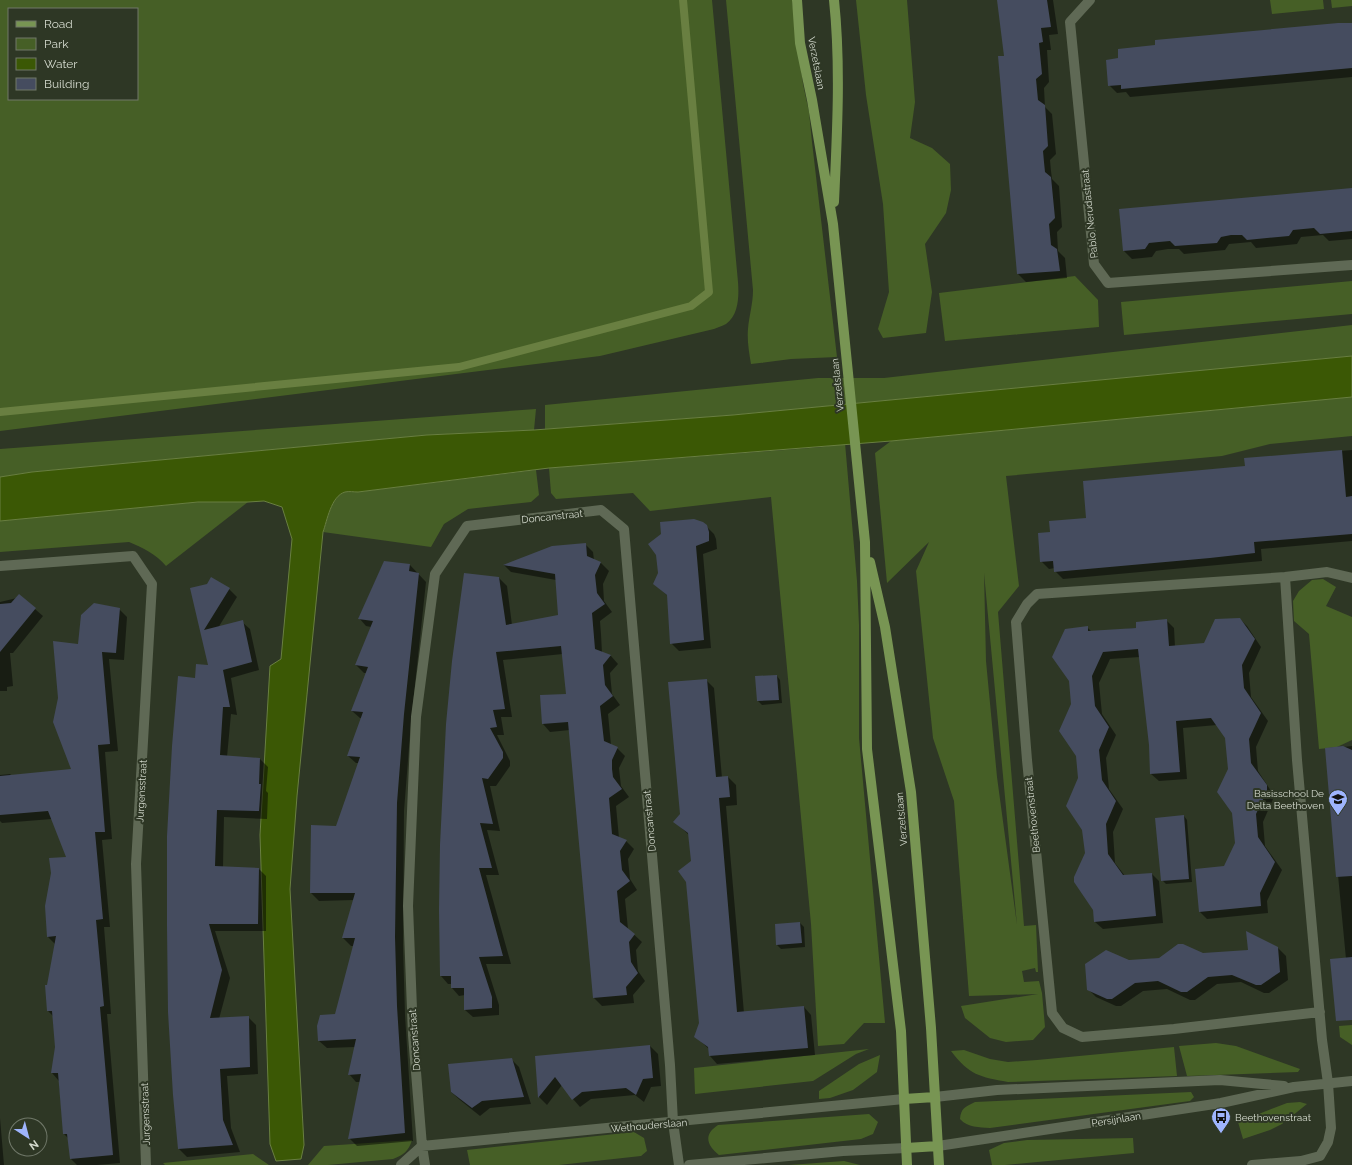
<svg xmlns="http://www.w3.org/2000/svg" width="1352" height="1165" font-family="Raleway,sans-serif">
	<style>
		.green { fill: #465f26; fill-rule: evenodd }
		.water { fill: #3b5805; stroke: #697f41 }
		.shadow { fill: #0007 }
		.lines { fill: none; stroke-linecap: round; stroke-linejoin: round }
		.stream { stroke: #697f41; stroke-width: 8 }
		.building { fill: #454c5f }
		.minor { stroke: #5f6955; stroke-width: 10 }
		.major { stroke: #789553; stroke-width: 10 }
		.labels { text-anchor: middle; stroke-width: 4; stroke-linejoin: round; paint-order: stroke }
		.street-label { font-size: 10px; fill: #d4dace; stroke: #2e3725 }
		.poi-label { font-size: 10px; fill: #d4dace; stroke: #2e3725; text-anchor: end }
	</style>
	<rect width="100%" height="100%" fill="#2e3725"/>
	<path class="green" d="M0 0H712L738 282C739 295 739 315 726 324 723 326 718 327 714 329L600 356 0 431ZM9 9H137V99H9Z
		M726 0H792L803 84 809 112 812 142 837 357 791 359 751 364C749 352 747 340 748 329 749 316 753 304 753 290Z
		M856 0H907L915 102 910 138 932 148 950 164 951 190 946 213 925 244 932 292 926 333 883 338 878 329 889 292 883 204 866 95Z
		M1270 0H1323L1324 9 1272 14Z
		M1331 0H1352V6L1332 8Z
		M1075 276 1098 300 1099 327 945 341 939 293Z
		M1352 281V314L1124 335 1121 302Z
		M1352 325V356L733 415 545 429V405L818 378H884Z
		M1352 397V436L1270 444 1222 456 1006 476 1019 586 998 612 1024 926 1036 925 1038 972H1036L1035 968 1022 971 1024 982 1039 981 1042 993 1045 1027 1033 1040 1006 1042 990 1038 965 1018 961 1006 1038 994 969 996 954 801 933 738 916 571 929 542 887 583 875 453 891 441ZM984 573 1017 925 997 777 986 661Z
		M536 409 534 430 427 435 32 472 0 477V449Z
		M845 443 857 581 859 625V738L885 1023H864L844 1044 818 1046 811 924 771 497 650 511 633 493 556 499 551 493 549 468 823 447Z
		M536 470 539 495 531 502 468 509 444 524 431 547 323 532C327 521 331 495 345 492 349 491 354 492 358 492Z
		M198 502H248L166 566C156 554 143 548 129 542L0 552V521Z
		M1323 579 1336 587 1326 606 1352 617V740L1337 747 1319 749 1309 634 1294 621 1293 601 1299 591 1312 580Z
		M1352 1025V1045L1340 1037 1339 1026Z
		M1216 1043 1236 1046 1300 1069 1298 1072 1187 1076 1179 1046Z
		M1174 1047 1177 1076 1008 1082C980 1077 969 1075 951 1051L964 1050 990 1059 1008 1062 1037 1060Z
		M869 1049 856 1054 813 1081 695 1094 694 1068Z
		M880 1055 877 1072 853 1090 830 1098 819 1099V1091L859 1064Z
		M1191 1092 1194 1097 1190 1101 990 1128C979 1127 968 1128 960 1119 961 1108 965 1107 975 1102Z
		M1300 1102 1307 1104 1282 1124 1270 1130 1243 1139 1238 1122 1287 1103Z
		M869 1114 878 1122 873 1134 861 1139 719 1155C707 1145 703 1135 718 1125Z
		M634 1132 644 1138 647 1151 641 1156 559 1165H470L467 1150Z
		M1133 1138 1134 1153 1005 1165H992L989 1150 1004 1143 1027 1140Z
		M412 1140C409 1151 403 1155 393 1159L328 1165H308L324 1146Z
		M253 1154 269 1165H165L163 1163Z
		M844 1161 860 1165H789Z"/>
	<path class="water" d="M1352 356V397L891 441 549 468 358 492C354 492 349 491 345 492 331 496 327 521 323 532L297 796 290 889 304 1145 301 1159 276 1161 270 1144 260 835 270 666 281 659 292 539 282 507 264 501 248 502H198L0 521V477L32 472 427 435 534 430 733 415Z"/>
	<path class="shadow" d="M998 0H1053L1058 34 1049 35 1051 50H1047L1049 82 1044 88 1045 107 1052 114 1056 154 1050 160 1051 171 1052 179 1059 186 1062 227 1057 232 1058 251 1065 258 1067 278 1026 282 1018 274 1006 57Z
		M1352 23V77L1130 97 1126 92 1117 93 1109 85Z
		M1352 189V239L1329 241 1323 235 1301 237 1297 244 1256 248 1251 242 1229 244 1225 250 1184 254 1179 249H1168L1156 251 1152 257 1132 259 1124 251 1120 210Z
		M1352 450V541L1261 549 1262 561 1063 579 1055 571V568L1049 569 1041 561 1051 533 1087 518 1246 467 1245 459Z
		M702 522 714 534 716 539 717 549 703 554 711 648 679 651 671 643 668 596 654 584Z
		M585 544 593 552 594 560 601 563 609 571 603 584 604 601 612 612 600 621 601 634 602 653 611 656 618 664 610 673 612 694 620 705 608 714 611 745 617 748 625 756 619 768 621 786 629 797 616 806 619 838 626 841 634 849 628 859 630 879 637 890 625 899 628 929 642 942 636 950 638 971 645 981 633 995 634 1003 602 1006 594 998 570 730 550 732 543 724 567 695 563 654 503 660 512 717H501L504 735H497L510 761V766L496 786H490L500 831 487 830 499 875H486L511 964H486L499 1005V1015L473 1017 465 1010V995L459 996 452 988V984H448L441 976 499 578 507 586 512 625 560 616 556 580 511 572 504 565Z
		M384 562 410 565 426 582 411 722 404 811 403 945 405 1015 413 1141 357 1146 349 1138 360 1082H356L349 1074 355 1047 327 1048 319 1041 336 1015 354 946H351L343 938 354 900 319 901 311 893 337 827 359 763H356L348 756 362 718H360L352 711 367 673H364L356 665 371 627 366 626 359 618Z
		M191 589H229L237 597 218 628 242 622 250 629 259 670 231 678 237 715 231 714 227 757 260 759 268 767 266 791 268 793 267 819 224 817 223 867 259 869 266 876V931H215L230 978 219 1019 248 1017 256 1025 258 1074 227 1076 231 1128 240 1152 187 1157 179 1149 196 679 209 666Z
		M21 597 43 616 13 653H10L13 686 7 687V691H0V602Z
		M119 609 127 617 124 660 109 659 118 751 105 752 112 839 102 840 110 927H104L111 1014H107L120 1163 97 1165H77L71 1159 69 1139 64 1134 59 1081 52 1073 56 1048 53 1016 48 1011 46 986H48L55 944 48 937 46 907 67 858 52 819 2 823 0 821V775L10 774 12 776 72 770 79 645Z
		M1240 619 1247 626 1261 647 1249 673 1251 697 1268 721 1256 747 1258 771 1273 794V799L1263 822 1265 846 1282 870 1267 901 1268 913 1207 919 1200 912 1196 870 1225 867 1236 843 1226 738 1217 725 1183 728 1187 779 1159 781 1151 774 1150 745 1140 657 1110 659 1099 683 1102 714 1116 735 1106 758 1109 789 1123 809 1113 832 1115 863 1125 876 1152 874 1159 881 1163 923 1103 929 1095 922 1086 853 1072 705 1087 627 1092 632 1137 628 1166 620 1174 628 1175 647 1205 644Z
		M777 676 780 680 782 703 762 705 758 701Z
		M706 680 714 688 722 778 728 777 736 785 737 805 726 806 744 1013 804 1007 811 1015 815 1055 717 1064 710 1056 709 1049 695 1036 700 1023 692 862 689 835 675 822 681 814Z
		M1352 746V1001L1346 959 1326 749Z
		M1184 816 1187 820 1192 882 1166 884 1162 880Z
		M800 923 804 927 805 947 781 949 777 945Z
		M1278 948 1286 956 1288 980 1269 993H1264L1241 982 1217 984 1195 1000H1190L1167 989 1143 991 1121 1006H1116L1096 997 1088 989 1129 961Z
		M650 1046 658 1054 661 1086 651 1087 644 1102 635 1095 591 1099 580 1107 573 1099 562 1085 547 1105 539 1097 536 1057Z
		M511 1059 519 1067 531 1104 490 1108 480 1116 460 1100 451 1092Z
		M0 1118 4 1165H0Z"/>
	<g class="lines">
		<path class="stream" d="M0 412 459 367 691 306 709 292 683 0"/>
	</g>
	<path class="building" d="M997 0H1047L1051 27 1041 28 1043 42 1039 43 1042 74 1036 79 1038 100 1045 105 1048 146 1043 151 1044 162 1045 172 1051 177 1055 218 1049 224 1051 245 1057 249 1060 271 1017 274 998 56H1004Z
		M1338 23H1352V68L1121 89V85L1108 86 1106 60 1118 58V49L1155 45V40Z
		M1352 188V231L1320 234 1314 228 1293 230 1289 236 1247 240 1242 235H1231L1221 237 1217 243 1175 246 1170 241 1159 242 1149 243 1145 249 1123 251 1119 209Z
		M1342 450 1346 497 1352 496V534L1254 542 1255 553 1210 558 1054 572 1053 561 1040 562 1038 533 1050 532 1049 521 1086 518 1083 481 1245 466 1244 458Z
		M694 519 703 522 707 525 709 532V541L696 546 704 640 670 644 667 595 653 584 658 573 656 555 648 544 661 534 660 522Z
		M586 543 587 556 601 562 595 575 597 593 605 604 592 613 595 649 611 655 603 665 605 685 613 696 600 706 604 741 618 747 612 760V769L613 777 622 789 609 798 612 834 627 840 620 851 622 870 630 881 617 891 620 922 635 934 629 942 631 962 638 973 626 987 627 995 593 998 568 722 542 724 540 695 566 694 561 646 496 652 505 709 493 710 497 727 490 728 503 752V758L488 779 482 778 493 824 480 823 492 868H479L503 956 479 957 492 997V1008L464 1010V988H451V976H440L439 910 440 845 446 724 452 661 464 573 499 577 506 625 558 615 555 574 503 565 552 546Z
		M384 561 410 564 409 571 419 573 404 714 397 803 395 937 397 1006 405 1133 348 1139 361 1074 348 1075 356 1039 318 1041 317 1026 320 1015 335 1014 355 938H342L355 893H310L311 825 336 826 360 757 347 756 363 712 351 711 368 667 355 665 373 621 358 619Z
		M211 577 230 588 204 630 243 620 252 662 223 670 230 707H223L220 755 260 758 259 784H261L259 811 217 810 215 866 259 868 258 924H209L222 970 210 1018 249 1016 250 1067 220 1069 223 1120 233 1145 178 1149 173 1095 168 1012 167 926V836L172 746 178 676 195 678 196 664 208 665 190 588 207 584Z
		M19 594 36 608 0 652V604L11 603Z
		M94 603 120 608 116 653 102 652 110 744 98 745 105 832H95L103 919 96 920 104 1006 100 1007 113 1155 70 1159 67 1134H63L58 1073H51L55 1047 52 1011H47L45 985H47L56 936 47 937 45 906 51 873 49 858 66 857 48 811 0 815V776L71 769 53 722 58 698 53 641 78 644 81 615Z
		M1240 618 1255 639 1242 665 1244 688 1261 713 1249 739 1251 763 1267 785V791L1256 814 1258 837 1275 862 1260 893 1261 906 1199 912 1195 869 1224 866 1235 843 1232 813 1217 792 1228 769 1225 738 1211 718 1176 721 1180 772 1150 774 1149 745 1138 649 1103 652 1092 676 1095 706 1109 727 1099 750 1102 780 1116 801 1106 824 1108 854 1123 875 1152 873 1156 916 1094 922 1093 910 1074 882V877L1085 853 1082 830 1066 806 1078 778 1076 756 1059 731 1071 704 1069 681 1052 657 1065 629 1088 626V631L1136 628V622L1167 619 1169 646 1204 643 1215 619Z
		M777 675 779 700 757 701 755 676Z
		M707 679 716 777 728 776 730 797 719 798 737 1012 804 1006 808 1048 709 1056 708 1047 694 1037 699 1023 686 882 678 871 691 861 688 833 673 822 680 814 668 682Z
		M1343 746 1352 750V876L1336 877 1325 748Z
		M1184 815 1189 879 1161 881 1155 818Z
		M800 922 802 943 776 945 775 924Z
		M1246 931 1278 947 1280 972 1261 985H1256L1232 975 1208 977 1187 992H1181L1158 981 1135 983 1112 999H1107L1087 990 1085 964 1106 950 1129 960 1159 958 1178 944H1183L1203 953 1248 950Z
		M1352 957V1020L1336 1021 1330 959Z
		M650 1045 653 1078 643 1079 636 1095 626 1088 582 1092 572 1100 555 1077 538 1098 535 1056Z
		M512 1058 524 1097 482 1101 472 1108 451 1092 448 1064Z"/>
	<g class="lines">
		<path class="minor" d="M1090 0 1070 22 1094 264 1108 283 1352 265
			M0 566 133 556 152 584 136 864 146 1165
			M1320 1012 1174 1029 1082 1037 1063 1028 1052 1013 1027 760 1016 622 1027 604 1037 594 1285 577 1327 572 1352 578
			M935 1097 997 1090 1220 1080 1284 1086
			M938 1146 1221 1103 1294 1087 1352 1081
			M401 1165 422 1146 904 1099
			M425 1165 422 1146 413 1035 408 906 416 717 435 574 467 526 601 510 624 529 670 1065 673 1122 679 1165
			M689 1165 843 1151 906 1148
			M1252 1165 1301 1161 1320 1156 1328 1142 1331 1128 1328 1083 1322 1040 1297 760 1285 577"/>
		<path class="major" d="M797 0 800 43 812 100 833 224 865 542 867 749 901 1031 907 1165
			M834 202C837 135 841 67 834 0
			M870 562 885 627 911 792 931 1028 939 1165
			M904 1099 935 1097
			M906 1148 938 1146"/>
	</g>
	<defs>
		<symbol id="school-pin" viewBox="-11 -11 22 30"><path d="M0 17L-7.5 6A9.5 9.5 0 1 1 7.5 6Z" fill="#9eb4fd" stroke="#2e3725"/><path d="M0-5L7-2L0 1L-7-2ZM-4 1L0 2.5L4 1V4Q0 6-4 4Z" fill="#111"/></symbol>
		<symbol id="bus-pin" viewBox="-11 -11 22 30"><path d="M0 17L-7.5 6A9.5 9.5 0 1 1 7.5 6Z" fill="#9eb4fd" stroke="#2e3725"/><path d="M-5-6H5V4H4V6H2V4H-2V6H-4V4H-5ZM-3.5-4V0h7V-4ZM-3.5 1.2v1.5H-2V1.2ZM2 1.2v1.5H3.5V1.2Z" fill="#111"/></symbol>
	</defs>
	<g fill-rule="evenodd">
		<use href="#school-pin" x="1327" y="788" width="22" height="30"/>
		<use href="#bus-pin" x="1210" y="1106" width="22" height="30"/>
	</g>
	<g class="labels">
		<g class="street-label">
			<text transform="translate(817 63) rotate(79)" y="4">Verzetslaan</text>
			<text transform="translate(1089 214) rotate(-96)" y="4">Pablo Nerudastraat</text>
			<text transform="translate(837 385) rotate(-96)" y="4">Verzetslaan</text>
			<text transform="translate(552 516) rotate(-6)" y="4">Doncanstraat</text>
			<text transform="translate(141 791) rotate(-87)" y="4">Jurgensstraat</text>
			<text transform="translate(1032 815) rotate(-96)" y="4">Beethovenstraat</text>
			<text transform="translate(901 819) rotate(-95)" y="4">Verzetslaan</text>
			<text transform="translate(649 821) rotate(-95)" y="4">Doncanstraat</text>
			<text transform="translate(414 1040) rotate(-94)" y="4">Doncanstraat</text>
			<text transform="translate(145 1114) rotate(-92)" y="4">Jurgensstraat</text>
			<text transform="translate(1116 1119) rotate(-9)" y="4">Persijnlaan</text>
			<text transform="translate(649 1125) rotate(-5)" y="4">Wethouderslaan</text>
		</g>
		<g class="poi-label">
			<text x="1324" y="797">Basisschool De<tspan x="1324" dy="12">Delta Beethoven</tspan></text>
			<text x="1235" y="1121" text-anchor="start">Beethovenstraat</text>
		</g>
	</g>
	<rect x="8" y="8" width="130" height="92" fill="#2e3725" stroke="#707869"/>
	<rect x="16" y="21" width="20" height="6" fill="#789553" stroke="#707869"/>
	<text x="44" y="28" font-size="12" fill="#d4dace">Road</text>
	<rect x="16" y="38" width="20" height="12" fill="#465f26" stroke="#707869"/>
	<text x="44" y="48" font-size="12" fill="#d4dace">Park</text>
	<rect x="16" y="58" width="20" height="12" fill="#3b5805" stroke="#707869"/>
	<text x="44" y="68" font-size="12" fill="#d4dace">Water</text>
	<rect x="16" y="78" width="20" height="12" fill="#454c5f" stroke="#707869"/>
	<text x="44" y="88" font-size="12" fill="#d4dace">Building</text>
	<g transform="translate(28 1137) rotate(144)"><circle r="19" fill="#2e3725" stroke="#707869"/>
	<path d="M0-3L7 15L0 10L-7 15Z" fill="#9eb4fd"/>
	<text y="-6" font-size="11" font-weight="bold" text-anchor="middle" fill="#d4dace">N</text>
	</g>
</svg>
